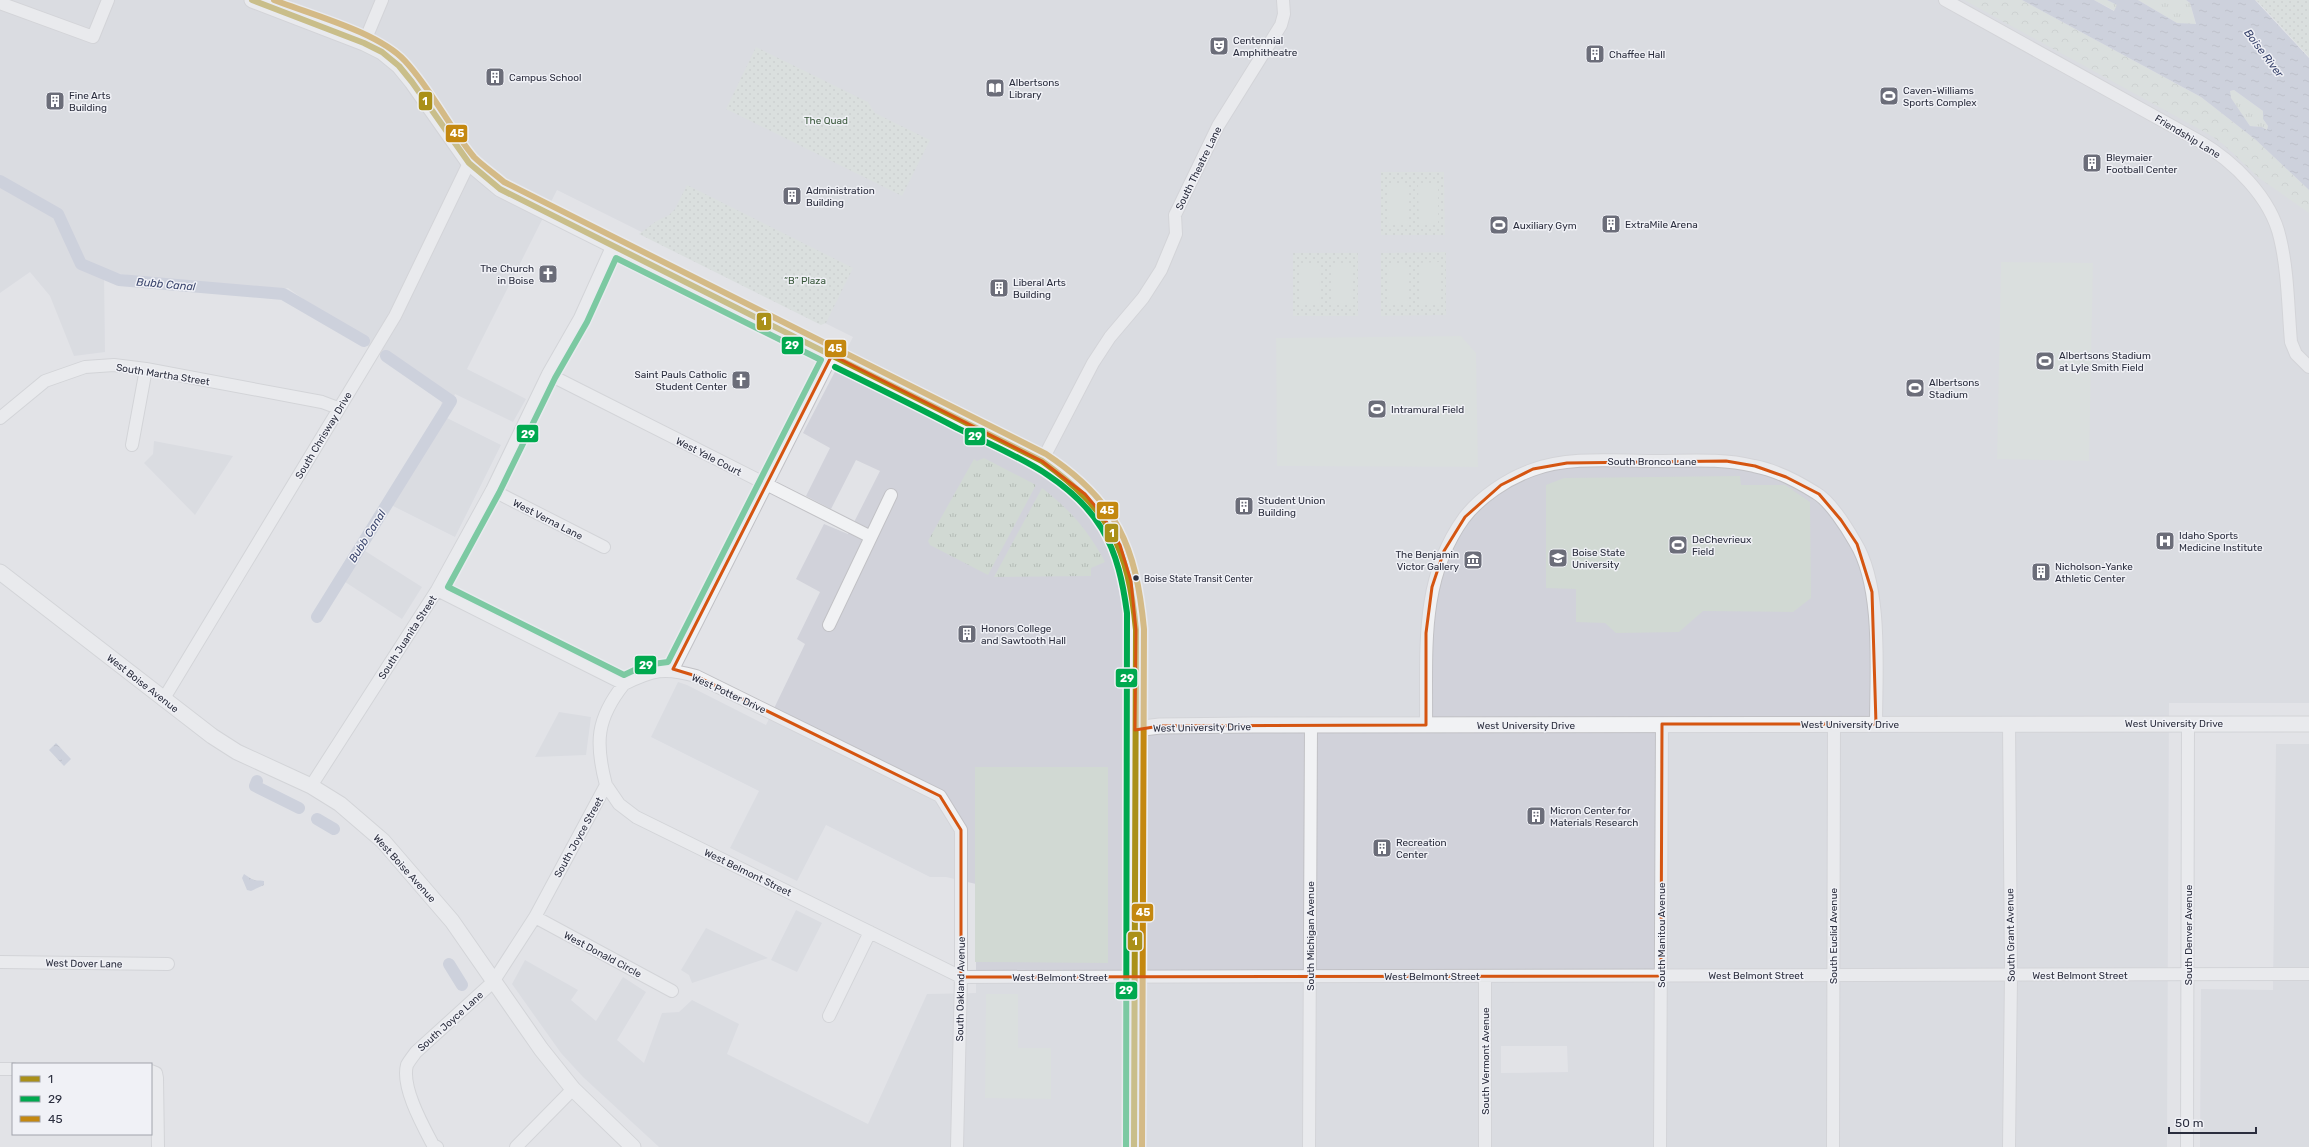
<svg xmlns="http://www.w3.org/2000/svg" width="2309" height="1147" font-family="Rubik,sans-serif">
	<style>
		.built { fill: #d1d2da; fill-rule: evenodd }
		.grass { fill: url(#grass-tufts) }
		.forest { fill: url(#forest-crowns) }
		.park { fill: url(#park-dots) }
		.garden { fill: #d1d9d3 }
		.water { fill: url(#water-ripples); fill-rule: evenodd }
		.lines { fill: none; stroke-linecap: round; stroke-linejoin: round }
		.canal { stroke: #b4bace; stroke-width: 12 }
		.minor-casing { stroke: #c1c1c5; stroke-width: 14 }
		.tertiary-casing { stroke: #c1c1c5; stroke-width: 17 }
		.minor { stroke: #f1f2f4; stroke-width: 12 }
		.tertiary { stroke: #f1f2f4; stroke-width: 15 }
		.bus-1-casing { stroke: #f0f1f6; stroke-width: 9 }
		.bus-2-casing { stroke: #f0f1f6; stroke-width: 9 }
		.bus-3-casing { stroke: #f0f1f6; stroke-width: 9 }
		.bus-1 { stroke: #aa9019; stroke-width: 6 }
		.bus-2 { stroke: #00a94f; stroke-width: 6 }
		.bus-3 { stroke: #c48810; stroke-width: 6 }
		.marked { fill: none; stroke: #d55511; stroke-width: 3; stroke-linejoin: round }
		.bus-dot { fill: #2b2e3e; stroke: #f0f1f6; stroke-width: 1.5 }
		.labels { text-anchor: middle; stroke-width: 3; stroke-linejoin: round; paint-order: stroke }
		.bus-label { font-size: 9px; fill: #2b2e3e; stroke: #f0f1f6; text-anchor: start }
		.poi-label { font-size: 10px; fill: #2b2e3e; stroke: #f0f1f6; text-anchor: start }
		.park-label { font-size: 10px; fill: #3a583c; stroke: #f0f1f6 }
		.street-label { font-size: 10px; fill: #2b2e3e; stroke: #f0f1f6 }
		.water-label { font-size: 11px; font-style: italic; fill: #3a456d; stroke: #f0f1f6 }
		.line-badge { stroke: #f0f1f6; stroke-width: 1.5 }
		.badge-label { font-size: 11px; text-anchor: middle; font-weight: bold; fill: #fff }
	</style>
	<defs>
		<pattern id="grass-tufts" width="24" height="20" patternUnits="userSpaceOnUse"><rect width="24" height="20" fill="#d1d9d3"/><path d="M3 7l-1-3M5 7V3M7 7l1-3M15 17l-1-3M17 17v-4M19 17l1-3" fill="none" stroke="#b4bbb6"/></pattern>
		<pattern id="forest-crowns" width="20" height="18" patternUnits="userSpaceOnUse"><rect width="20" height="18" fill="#d1d9d3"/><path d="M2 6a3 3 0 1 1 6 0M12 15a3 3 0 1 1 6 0" fill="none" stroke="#b4bbb6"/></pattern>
		<pattern id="park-dots" width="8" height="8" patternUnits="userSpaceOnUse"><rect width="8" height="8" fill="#d1d9d3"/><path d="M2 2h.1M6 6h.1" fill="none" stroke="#b4bbb6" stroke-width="1.8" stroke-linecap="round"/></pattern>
		<pattern id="water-ripples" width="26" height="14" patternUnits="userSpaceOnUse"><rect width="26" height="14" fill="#b4bace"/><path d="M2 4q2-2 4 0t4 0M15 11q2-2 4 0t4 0" fill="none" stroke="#9398a9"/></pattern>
	</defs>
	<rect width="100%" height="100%" fill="#e2e3e7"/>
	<path class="built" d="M0 0H1991L2210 117 2309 203V703H2169L2167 1147H659L583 1077 561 1053 512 984 525 960 578 990 571 1000 596 1021 623 977 646 992 617 1040 644 1063 662 1013 679 1012 692 1000 739 1024 727 1054 868 1124 927 994 976 993V884L946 877H930L826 825 797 881 730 848 759 791 651 737 678 682 687 685 766 725 805 644 797 639 820 592 796 579 824 524 848 534 880 471 856 460 831 509 806 496 830 448 803 433 853 337 557 190 467 369 526 399 513 422 455 394 445 417 501 445 455 537 391 505 436 432 443 396 366 345 288 288 238 294 104 271 105 352 74 356 50 296 30 272 0 293ZM1567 1046 1568 1072 1501 1073V1046Z
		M154 441 233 456 195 515 144 463 153 454Z
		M362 549 422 587 402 619 342 580Z
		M559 712 591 717 586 755 535 757Z
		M2276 744H2309V1147H2200L2201 989 2273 990Z
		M796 910 822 923 797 972 771 960Z
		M706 928 768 958 692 983 689 975 681 970Z"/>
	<path class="grass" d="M2094 0H2107L2118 5 2115 11Z
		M2138 0H2186L2190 3 2196 25 2177 23Z
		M2234 90 2263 111V119L2268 126 2267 130 2262 127 2250 126 2230 98V91Z
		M984 458 1036 485 988 575 930 545 928 541 974 459 977 461Z
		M1042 488C1071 511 1088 530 1105 562L1091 568V576L994 577Z"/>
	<path class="forest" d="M1964 0H2022L2201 97 2256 140 2309 190V213L2259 178 2224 145 2210 135Z"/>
	<path class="park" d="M2255 0H2309V57L2258 2Z
		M756 47 868 102 875 113 930 140 902 196 726 109Z
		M1381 172H1444L1445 235H1381Z
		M687 185 853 268 826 323 821 325 639 234 655 222 669 215 675 209Z
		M1446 252V315L1381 316V253Z
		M1293 253H1358V316H1293Z"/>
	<path class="garden" d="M1387 183H1407V225H1387Z
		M1418 183H1438V225H1419Z
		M1439 262V304H1419V263Z
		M2001 262 2093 263 2089 461 1997 459Z
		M1299 263H1319L1320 305H1300Z
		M1331 263H1351V305H1331Z
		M1387 263H1407V305H1387Z
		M1461 336 1476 353 1478 467 1277 466 1276 338Z
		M1740 476 1741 485H1785L1810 502 1811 598 1793 612 1703 611 1679 632 1616 633 1605 623 1576 622V589L1546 588V485L1564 478Z
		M975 767H1108V963L975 962Z
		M986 994H1018V1048H1051V1099L985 1098Z"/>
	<path class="water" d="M2022 0H2094L2114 11 2117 5 2107 0H2138L2177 23 2196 24 2190 3 2186 0H2255L2309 58V190L2256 140 2201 97ZM2234 90 2263 111V119L2268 126 2267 130 2262 127 2250 126 2231 98 2230 91Z
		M56 743 71 759 64 766 49 750Z
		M244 874C254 881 253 880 264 881V885L251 891 247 890 242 878Z"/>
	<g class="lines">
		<path class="canal" d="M0 181 58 214 81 264 119 280 283 294 364 341
			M317 617 451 401 386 356
			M257 781 255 786 299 808
			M317 819 334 829
			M449 964 462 985"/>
		<defs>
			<path id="minor" d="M1945 0 2199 141C2233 161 2271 197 2280 238 2288 271 2288 307 2291 342L2296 354 2309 367
				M0 3 93 37 108 0
				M364 43 382 0
				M548 374 871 537
				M0 418 45 381 85 367 114 365 146 369 322 402 338 408
				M132 445 146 369
				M1042 461 1093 363 1110 337 1143 298 1161 270 1176 234 1175 215 1218 126 1281 25 1284 14 1283 0
				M492 490 604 547
				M437 590 624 684C653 670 664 667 696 676L940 796 961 830V977L957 1147
				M829 625 891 495
				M673 669 832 355
				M163 700 395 316 469 163
				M2009 723 2011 975 2009 1147
				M1426 725C1427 652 1419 580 1464 518 1480 497 1507 479 1532 470 1569 456 1615 461 1654 461 1687 461 1721 458 1754 466 1776 470 1797 481 1816 493 1830 501 1847 528 1855 542 1883 587 1876 672 1876 724
				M606 785 619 804 636 817 961 977 2309 974
				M311 786 437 590 492 490 548 374 580 318 612 247
				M535 917 672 991
				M0 962 168 964
				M829 1016 870 932
				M0 1069H13
				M151 1071 156 1073 157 1078 158 1147
				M437 1147 433 1145C423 1126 401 1087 407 1065 409 1061 413 1056 416 1052L493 982 535 917 606 785C595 743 596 719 624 684
				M516 1147 573 1089
				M1309 1147 1311 726
				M1485 1147V976
				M1660 1147 1662 724
				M1833 1147 1834 724
				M2187 1147 2188 723"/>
			<path id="tertiary" d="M252 0 364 43 382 52 399 66 412 82 469 163 500 189 1042 461C1110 505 1131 550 1136 630L1134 1147
				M0 572 212 736 237 752 311 786 340 804 383 841 452 921 541 1049 573 1089 633 1147
				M1135 729 1160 726 1253 725 2309 724"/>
		</defs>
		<use href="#minor" class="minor-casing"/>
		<use href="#tertiary" class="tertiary-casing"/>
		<use href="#minor" class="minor"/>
		<use href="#tertiary" class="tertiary"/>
		<defs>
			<path id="bus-1" d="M252 0 364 43 382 52 399 66 412 82 469 163 500 189 1042 461C1110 510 1128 547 1136 630L1134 1147"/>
			<path id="bus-2" d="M616 258 821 360 668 662 645 665 624 675 448 587 499 493 555 378 587 322Z
				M835 367C876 387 917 407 957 428 1010 454 1070 476 1102 529 1117 554 1123 583 1127 613L1126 1147"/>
			<path id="bus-3" d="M274 0C312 15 378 32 405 61 432 90 449 127 474 157 483 166 495 174 504 182L1046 454C1117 501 1136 546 1144 629L1142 1147"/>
		</defs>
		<use href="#bus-1" class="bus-1-casing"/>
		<use href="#bus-2" class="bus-2-casing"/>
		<use href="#bus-3" class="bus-3-casing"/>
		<use href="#bus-1" class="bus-1"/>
		<use href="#bus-2" class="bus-2"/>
		<use href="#bus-3" class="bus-3"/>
	</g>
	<path d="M0 0H2309V1147H0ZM832 355 1042 461 1085 494 1101 513 1120 545 1131 581 1136 630 1135 730 1160 726 1426 725V633L1432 587 1444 551 1465 517 1501 485 1533 469 1567 463 1726 461 1755 466 1786 477 1819 494 1841 520 1857 544 1872 592 1876 724H1662L1661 976 961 977V830L940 796 696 676 673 669Z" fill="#e2e3e7" fill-opacity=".55" fill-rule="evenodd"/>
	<path class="marked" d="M832 355 1042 461 1085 494 1101 513 1120 545 1131 581 1136 630 1135 730 1160 726 1426 725V633L1432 587 1444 551 1465 517 1501 485 1533 469 1567 463 1726 461 1755 466 1786 477 1819 494 1841 520 1857 544 1872 592 1876 724H1662L1661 976 961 977V830L940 796 696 676 673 669Z"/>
	<defs>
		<symbol id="theatre-square" viewBox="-11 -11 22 22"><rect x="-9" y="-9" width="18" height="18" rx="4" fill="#6b6d79" stroke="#f0f1f6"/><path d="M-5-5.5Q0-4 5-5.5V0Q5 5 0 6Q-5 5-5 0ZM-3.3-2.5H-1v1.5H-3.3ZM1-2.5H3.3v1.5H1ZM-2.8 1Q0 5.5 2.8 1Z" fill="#fff"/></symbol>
		<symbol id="building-square" viewBox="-11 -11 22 22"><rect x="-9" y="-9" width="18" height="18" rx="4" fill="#6b6d79" stroke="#f0f1f6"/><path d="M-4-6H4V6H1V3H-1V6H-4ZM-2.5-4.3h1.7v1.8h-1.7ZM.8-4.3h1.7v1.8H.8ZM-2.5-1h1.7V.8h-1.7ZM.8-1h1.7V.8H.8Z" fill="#fff"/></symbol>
		<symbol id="library-square" viewBox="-11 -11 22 22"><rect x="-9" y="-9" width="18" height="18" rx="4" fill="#6b6d79" stroke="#f0f1f6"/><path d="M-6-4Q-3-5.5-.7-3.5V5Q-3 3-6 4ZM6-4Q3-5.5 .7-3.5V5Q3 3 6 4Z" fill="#fff"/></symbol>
		<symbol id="stadium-square" viewBox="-11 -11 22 22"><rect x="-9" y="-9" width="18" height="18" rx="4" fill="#6b6d79" stroke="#f0f1f6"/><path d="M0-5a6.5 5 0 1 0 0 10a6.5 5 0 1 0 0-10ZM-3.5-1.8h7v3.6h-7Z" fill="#fff"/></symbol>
		<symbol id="church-square" viewBox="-11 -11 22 22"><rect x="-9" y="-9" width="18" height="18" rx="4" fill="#6b6d79" stroke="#f0f1f6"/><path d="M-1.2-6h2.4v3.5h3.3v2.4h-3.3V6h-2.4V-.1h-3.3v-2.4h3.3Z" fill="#fff"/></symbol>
		<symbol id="hospital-square" viewBox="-11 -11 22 22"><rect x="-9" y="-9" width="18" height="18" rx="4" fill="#6b6d79" stroke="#f0f1f6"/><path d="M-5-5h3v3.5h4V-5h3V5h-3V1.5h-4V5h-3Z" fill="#fff"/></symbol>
		<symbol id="university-square" viewBox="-11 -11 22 22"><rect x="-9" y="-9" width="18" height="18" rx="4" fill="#6b6d79" stroke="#f0f1f6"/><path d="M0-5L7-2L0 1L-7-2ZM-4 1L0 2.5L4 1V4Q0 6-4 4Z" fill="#fff"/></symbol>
		<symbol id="museum-square" viewBox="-11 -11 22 22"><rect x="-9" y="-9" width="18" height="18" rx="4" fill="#6b6d79" stroke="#f0f1f6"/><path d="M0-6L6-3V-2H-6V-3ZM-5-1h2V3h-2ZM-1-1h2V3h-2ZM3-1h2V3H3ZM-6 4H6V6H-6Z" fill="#fff"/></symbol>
	</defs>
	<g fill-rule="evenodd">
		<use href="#theatre-square" x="1208" y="35" width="22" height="22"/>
		<use href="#building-square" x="1584" y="43" width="22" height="22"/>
		<use href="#building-square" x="484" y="66" width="22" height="22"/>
		<use href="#library-square" x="984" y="77" width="22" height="22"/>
		<use href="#stadium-square" x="1878" y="85" width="22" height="22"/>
		<use href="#building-square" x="44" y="90" width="22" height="22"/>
		<use href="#building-square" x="2081" y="152" width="22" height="22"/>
		<use href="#building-square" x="781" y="185" width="22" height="22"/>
		<use href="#building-square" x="1600" y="213" width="22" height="22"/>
		<use href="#stadium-square" x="1488" y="214" width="22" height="22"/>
		<use href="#church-square" x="537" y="263" width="22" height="22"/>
		<use href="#building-square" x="988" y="277" width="22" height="22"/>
		<use href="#stadium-square" x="2034" y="350" width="22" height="22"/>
		<use href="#church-square" x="730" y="369" width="22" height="22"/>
		<use href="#stadium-square" x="1904" y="377" width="22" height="22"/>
		<use href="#stadium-square" x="1366" y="398" width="22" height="22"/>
		<use href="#building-square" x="1233" y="495" width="22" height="22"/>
		<use href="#hospital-square" x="2154" y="530" width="22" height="22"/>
		<use href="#stadium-square" x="1667" y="534" width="22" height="22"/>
		<use href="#university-square" x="1547" y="547" width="22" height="22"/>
		<use href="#museum-square" x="1462" y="549" width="22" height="22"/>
		<use href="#building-square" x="2030" y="561" width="22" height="22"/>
		<use href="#building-square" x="956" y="623" width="22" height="22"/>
		<use href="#building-square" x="1525" y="805" width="22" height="22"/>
		<use href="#building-square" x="1371" y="837" width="22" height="22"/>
	</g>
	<circle class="bus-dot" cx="1136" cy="578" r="3.5"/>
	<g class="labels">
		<g class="bus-label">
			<text x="1144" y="582">Boise State Transit Center</text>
		</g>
		<g class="poi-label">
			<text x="1233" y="44">Centennial<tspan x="1233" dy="12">Amphitheatre</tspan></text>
			<text x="1609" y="58">Chaffee Hall</text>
			<text x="509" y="81">Campus School</text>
			<text x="1009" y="86">Albertsons<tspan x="1009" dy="12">Library</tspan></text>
			<text x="1903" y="94">Caven-Williams<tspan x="1903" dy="12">Sports Complex</tspan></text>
			<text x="69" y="99">Fine Arts<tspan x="69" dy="12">Building</tspan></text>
			<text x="2106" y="161">Bleymaier<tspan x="2106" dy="12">Football Center</tspan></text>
			<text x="806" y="194">Administration<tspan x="806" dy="12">Building</tspan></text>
			<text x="1625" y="228">ExtraMile Arena</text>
			<text x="1513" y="229">Auxiliary Gym</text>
			<text x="534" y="272" text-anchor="end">The Church<tspan x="534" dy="12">in Boise</tspan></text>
			<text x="1013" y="286">Liberal Arts<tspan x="1013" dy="12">Building</tspan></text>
			<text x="2059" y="359">Albertsons Stadium<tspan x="2059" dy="12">at Lyle Smith Field</tspan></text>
			<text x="727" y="378" text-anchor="end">Saint Pauls Catholic<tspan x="727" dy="12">Student Center</tspan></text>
			<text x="1929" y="386">Albertsons<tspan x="1929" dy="12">Stadium</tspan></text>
			<text x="1391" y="413">Intramural Field</text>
			<text x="1258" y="504">Student Union<tspan x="1258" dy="12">Building</tspan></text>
			<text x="2179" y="539">Idaho Sports<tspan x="2179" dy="12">Medicine Institute</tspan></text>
			<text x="1692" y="543">DeChevrieux<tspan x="1692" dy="12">Field</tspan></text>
			<text x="1572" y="556">Boise State<tspan x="1572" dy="12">University</tspan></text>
			<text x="1459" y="558" text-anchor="end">The Benjamin<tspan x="1459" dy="12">Victor Gallery</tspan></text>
			<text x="2055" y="570">Nicholson-Yanke<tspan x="2055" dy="12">Athletic Center</tspan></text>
			<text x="981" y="632">Honors College<tspan x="981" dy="12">and Sawtooth Hall</tspan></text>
			<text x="1550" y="814">Micron Center for<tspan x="1550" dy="12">Materials Research</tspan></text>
			<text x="1396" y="846">Recreation<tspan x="1396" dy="12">Center</tspan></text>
		</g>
		<g class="park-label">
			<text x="826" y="124">The Quad</text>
			<text x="805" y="284">“B” Plaza</text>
		</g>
		<g class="street-label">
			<text transform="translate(2188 136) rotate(31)" y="4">Friendship Lane</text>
			<text transform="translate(1198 168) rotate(-64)" y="4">South Theatre Lane</text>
			<text transform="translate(163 374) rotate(9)" y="4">South Martha Street</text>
			<text transform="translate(323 435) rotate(-59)" y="4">South Chrisway Drive</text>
			<text transform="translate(709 456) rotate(27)" y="4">West Yale Court</text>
			<text x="1652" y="465">South Bronco Lane</text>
			<text transform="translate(548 519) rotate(27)" y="4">West Verna Lane</text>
			<text transform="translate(407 637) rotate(-57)" y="4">South Juanita Street</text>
			<text transform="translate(143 683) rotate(38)" y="4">West Boise Avenue</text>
			<text transform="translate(729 693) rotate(25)" y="4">West Potter Drive</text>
			<text x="2174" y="727">West University Drive</text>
			<text x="1850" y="728">West University Drive</text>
			<text x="1526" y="729">West University Drive</text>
			<text transform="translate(1202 727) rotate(-1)" y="4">West University Drive</text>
			<text transform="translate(578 837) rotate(-61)" y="4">South Joyce Street</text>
			<text transform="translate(405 868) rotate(48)" y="4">West Boise Avenue</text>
			<text transform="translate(748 872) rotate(26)" y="4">West Belmont Street</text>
			<text transform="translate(1661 935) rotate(-90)" y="4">South Manitou Avenue</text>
			<text transform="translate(2010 935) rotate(-91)" y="4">South Grant Avenue</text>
			<text transform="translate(2188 935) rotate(-90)" y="4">South Denver Avenue</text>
			<text transform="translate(1310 936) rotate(-90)" y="4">South Michigan Avenue</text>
			<text transform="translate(1833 936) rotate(-90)" y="4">South Euclid Avenue</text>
			<text transform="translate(603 954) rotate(28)" y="4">West Donald Circle</text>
			<text transform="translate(84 963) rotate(1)" y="4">West Dover Lane</text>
			<text x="1756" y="979">West Belmont Street</text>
			<text x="2080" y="979">West Belmont Street</text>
			<text x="1432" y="980">West Belmont Street</text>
			<text x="1060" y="981">West Belmont Street</text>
			<text transform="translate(960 989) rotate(-89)" y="4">South Oakland Avenue</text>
			<text transform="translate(450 1021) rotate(-42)" y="4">South Joyce Lane</text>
			<text transform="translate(1485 1061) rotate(-90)" y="4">South Vermont Avenue</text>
		</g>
		<g class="water-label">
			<text transform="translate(2264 53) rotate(53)" y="4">Boise River</text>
			<text transform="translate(166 284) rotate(5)" y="4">Bubb Canal</text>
			<text transform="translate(367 536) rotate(-58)" y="4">Bubb Canal</text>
		</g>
	</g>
	<g class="line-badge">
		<rect x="418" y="91" width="15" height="20" rx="4" fill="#aa9019"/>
		<rect x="445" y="124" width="23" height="19" rx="4" fill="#c48810"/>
		<rect x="756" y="312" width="16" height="19" rx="4" fill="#aa9019"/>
		<rect x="781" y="336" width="23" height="19" rx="4" fill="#00a94f"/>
		<rect x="824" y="339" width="23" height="19" rx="4" fill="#c48810"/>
		<rect x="516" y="424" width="23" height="19" rx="4" fill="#00a94f"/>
		<rect x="964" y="427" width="22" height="19" rx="4" fill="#00a94f"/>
		<rect x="1096" y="501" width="23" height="19" rx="4" fill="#c48810"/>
		<rect x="1104" y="523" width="15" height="20" rx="4" fill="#aa9019"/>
		<rect x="634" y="655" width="23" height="20" rx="4" fill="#00a94f"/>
		<rect x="1115" y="668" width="23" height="20" rx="4" fill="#00a94f"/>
		<rect x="1131" y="903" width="23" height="19" rx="4" fill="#c48810"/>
		<rect x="1127" y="931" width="16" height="20" rx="4" fill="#aa9019"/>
		<rect x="1115" y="981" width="23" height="19" rx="4" fill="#00a94f"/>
	</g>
	<g class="badge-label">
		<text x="425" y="105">1</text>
		<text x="457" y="137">45</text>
		<text x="764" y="325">1</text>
		<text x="792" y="349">29</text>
		<text x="835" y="352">45</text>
		<text x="528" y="438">29</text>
		<text x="975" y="440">29</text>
		<text x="1107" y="514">45</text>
		<text x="1112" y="537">1</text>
		<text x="646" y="669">29</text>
		<text x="1127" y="682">29</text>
		<text x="1143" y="916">45</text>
		<text x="1135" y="945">1</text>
		<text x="1126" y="994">29</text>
	</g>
	<rect x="12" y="1063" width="140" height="72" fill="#f0f1f6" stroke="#a1a3ac"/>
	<rect x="20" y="1076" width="20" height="6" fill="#aa9019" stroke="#a1a3ac"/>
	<text x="48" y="1083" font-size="12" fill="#2b2e3e">1</text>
	<rect x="20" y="1096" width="20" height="6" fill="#00a94f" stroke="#a1a3ac"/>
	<text x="48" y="1103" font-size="12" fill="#2b2e3e">29</text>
	<rect x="20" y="1116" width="20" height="6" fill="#c48810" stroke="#a1a3ac"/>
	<text x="48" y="1123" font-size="12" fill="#2b2e3e">45</text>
	<path d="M2169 1127v6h87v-6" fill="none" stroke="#2b2e3e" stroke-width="2"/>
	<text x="2175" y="1127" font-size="12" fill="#2b2e3e" stroke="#f0f1f6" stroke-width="3" paint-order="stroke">50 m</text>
</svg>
